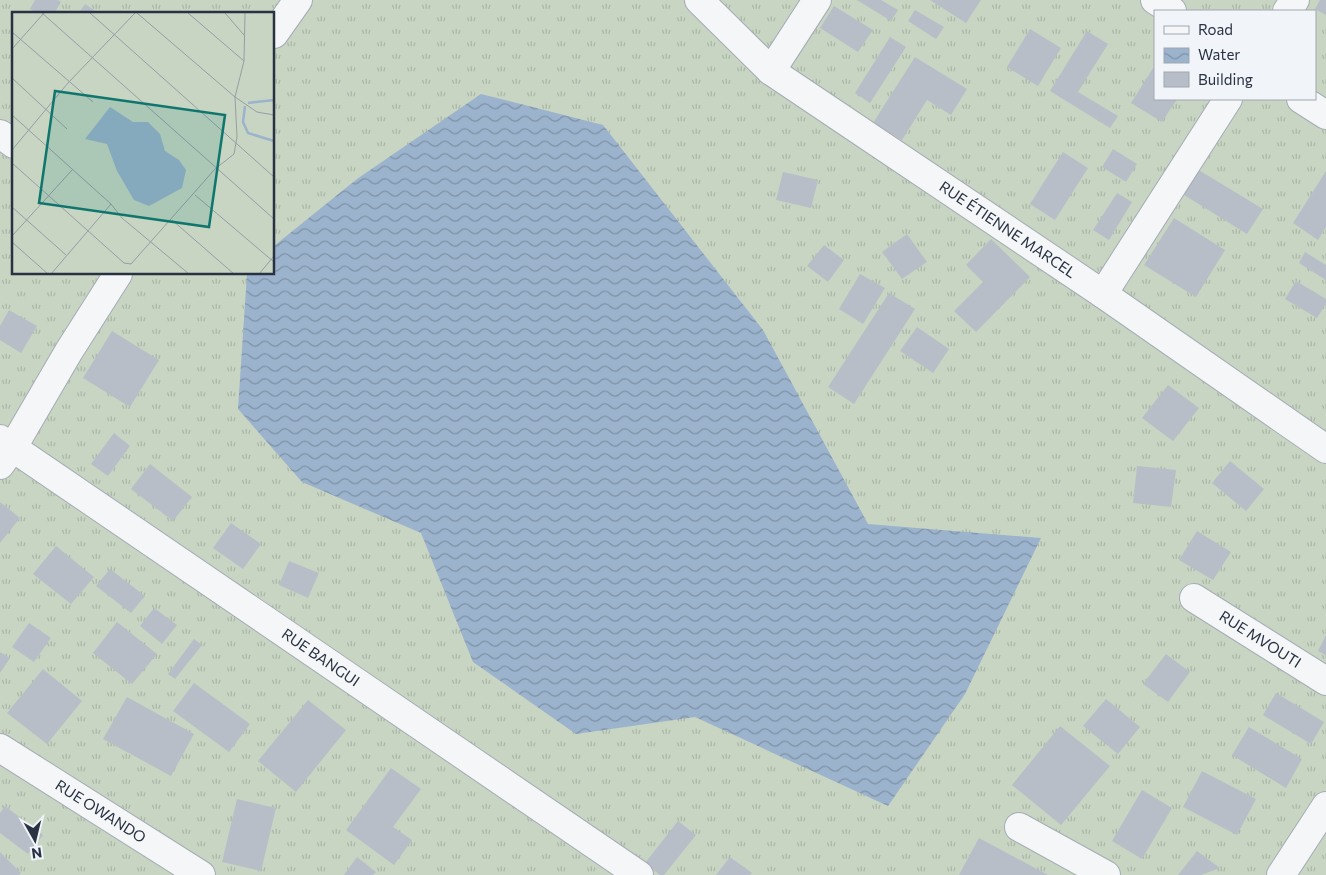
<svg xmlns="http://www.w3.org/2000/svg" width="1326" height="875" font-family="Commissioner,sans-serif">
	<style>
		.grass { fill: url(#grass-tufts); fill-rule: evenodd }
		.water { fill: url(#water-waves) }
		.building { fill: #b8bec8 }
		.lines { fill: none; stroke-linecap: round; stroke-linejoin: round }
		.street-casing { stroke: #a6acb5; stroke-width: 30 }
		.street { stroke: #f4f6f8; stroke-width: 28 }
		.labels { text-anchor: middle; stroke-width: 4.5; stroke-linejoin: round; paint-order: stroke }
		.street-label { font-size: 15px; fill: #293243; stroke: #f1f4f8 }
		.inset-river { fill: none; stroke: #9bb3cc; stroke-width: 2.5 }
		.inset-road { fill: none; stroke: #979da7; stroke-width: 1 }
		.view { fill: #0f766e; fill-opacity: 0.15; stroke: #0f766e; stroke-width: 2.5 }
		.inset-edge { fill: none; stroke: #293243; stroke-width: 2.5 }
	</style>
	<defs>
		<pattern id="grass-tufts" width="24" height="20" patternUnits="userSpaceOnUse" patternTransform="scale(1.25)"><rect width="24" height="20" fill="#c7d5c2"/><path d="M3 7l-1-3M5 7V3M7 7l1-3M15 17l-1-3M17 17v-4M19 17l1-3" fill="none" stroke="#abb7a8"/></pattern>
		<pattern id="water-waves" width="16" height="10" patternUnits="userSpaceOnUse" patternTransform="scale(1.25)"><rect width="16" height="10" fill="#9bb3cc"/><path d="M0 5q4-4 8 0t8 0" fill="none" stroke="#7e92a7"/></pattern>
	</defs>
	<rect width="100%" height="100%" fill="#e1e5ea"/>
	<path class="grass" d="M0 0H1326V875H0ZM1155 11H1315V99H1155ZM14 14H274V274H14Z"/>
	<path class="water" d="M481 94 603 125 763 330 868 524 1041 538 965 694 888 806 695 717 576 734 473 662 421 533 302 482 238 409 247 274H274V246L357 179Z"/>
	<path class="building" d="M35 0H58L61 2 54 14H38L30 9Z
		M857 0H881L898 10 891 21Z
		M930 0H981L966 23Z
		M1320 0H1326V15L1315 9Z
		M85 4 100 14H78Z
		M834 6 873 30 858 52 820 28Z
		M915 10 944 27 936 39 908 21Z
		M1030 29 1061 48 1038 86 1007 67Z
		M1087 31 1108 44 1078 92 1118 116 1110 128 1050 91Z
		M890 37 906 47 870 103 855 93Z
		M915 57 967 89 951 115 927 100 902 140 873 123Z
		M1155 65V99H1177L1162 122 1131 103Z
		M1113 149 1137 164 1126 182 1102 167Z
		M1063 152 1088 168 1055 220 1030 204Z
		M1192 166 1263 209 1247 234 1176 190Z
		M1326 171V227L1318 240 1293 223Z
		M783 172 818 180 811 208 776 200Z
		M1117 193 1132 202 1109 240 1093 230Z
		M1174 218 1225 250 1196 297 1144 265Z
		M907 234 927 262 902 279 882 252Z
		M991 239 1030 277 976 332 954 311 983 282 966 265Z
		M824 245 844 260 828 282 807 266Z
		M1305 252 1326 265V280L1299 263Z
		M860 274 885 288 863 324 839 309Z
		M1296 281 1326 299V304L1317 318 1285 299Z
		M889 293 915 309 854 404 828 387Z
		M9 310 37 326 21 353 0 340V326Z
		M917 327 949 349 933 373 900 351Z
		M112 331 159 360 130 407 83 378Z
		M1168 385 1199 408 1173 441 1142 418Z
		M114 433 130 446 108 476 91 464Z
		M1230 461 1264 489 1246 511 1212 483Z
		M150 464 192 497 173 521 131 489Z
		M1137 466 1176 470 1171 507 1133 503Z
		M0 502 20 518 0 543Z
		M231 523 261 544 243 569 213 548Z
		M1197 531 1231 552 1213 580 1179 560Z
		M56 546 94 577 71 604 33 574Z
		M289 561 319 573 308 598 279 585Z
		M110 569 145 596 131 613 96 586Z
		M154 608 177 625 162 644 140 626Z
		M117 622 157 654 132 684 93 653Z
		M29 623 51 638 34 662 12 647Z
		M1326 635V655L1318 651Z
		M194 639 202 645 175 679 168 674Z
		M0 652 10 658 0 673Z
		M1166 654 1190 672 1168 702 1143 684Z
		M43 669 82 701 47 744 7 713Z
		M194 683 250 724 229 752 173 711Z
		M1276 693 1324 722 1311 744 1263 715Z
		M127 697 194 734 171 776 103 739Z
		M1106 699 1140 727 1118 754 1083 726Z
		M308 700 346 730 296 792 258 761Z
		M1060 726 1110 766 1061 825 1012 785Z
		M1249 727 1302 759 1286 788 1232 755Z
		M391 768 421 789 393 827 412 840 394 865 346 830Z
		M1202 771 1256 799 1237 835 1183 807Z
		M1142 790 1172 808 1142 859 1112 841Z
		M237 799 276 808 261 871 222 862Z
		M5 806 43 835 28 854 0 833V813Z
		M678 821 696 835 664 875H660L645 863Z
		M979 838 1048 875H959Z
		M1197 851 1220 868 1201 875H1178Z
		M0 852 21 873 19 875H0Z
		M357 857 376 872 373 875H344Z
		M730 857 752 873 750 875H716Z"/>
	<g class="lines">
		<defs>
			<g id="street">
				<path id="s1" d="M699 0 771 71 1103 294 1326 449"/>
				<path d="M1155 0 1172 11"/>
				<path d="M1287 11 1295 0"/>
				<path d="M274 34 298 0"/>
				<path d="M771 71 817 0"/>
				<path d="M1301 99 1326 115"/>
				<path d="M0 134 14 144"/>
				<path d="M1103 294 1228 99"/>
				<path id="s2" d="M0 439 639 875"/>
				<path d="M0 465 13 447 69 351 118 274"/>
				<path id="s3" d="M1194 598 1326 681"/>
				<path id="s4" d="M0 748 201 875"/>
				<path d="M1019 827 1106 875"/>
				<path d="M1281 875 1326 806"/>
			</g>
		</defs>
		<use href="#street" class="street-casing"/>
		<use href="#street" class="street"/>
	</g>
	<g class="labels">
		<g class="street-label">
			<text dy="5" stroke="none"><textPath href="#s1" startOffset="386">RUE ÉTIENNE MARCEL</textPath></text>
			<text dy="5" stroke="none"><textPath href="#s3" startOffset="78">RUE MVOUTI</textPath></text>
			<text dy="5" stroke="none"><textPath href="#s2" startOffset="388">RUE BANGUI</textPath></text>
			<text dy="5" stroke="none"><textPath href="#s4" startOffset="119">RUE OWANDO</textPath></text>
		</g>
	</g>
	<g transform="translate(12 12)">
		<rect width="262" height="262" fill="#e1e5ea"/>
		<path d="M0 1H262V262H0Z" fill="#c7d5c2"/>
		<path d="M98 95 121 110H136L148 122 153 139 167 148 174 158 170 176 137 194 122 188 105 159 95 132 73 127Z" fill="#9bb3cc"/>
		<path class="inset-river" d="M236 91 262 88M233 94 231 110 236 121 262 129"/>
		<path class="inset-road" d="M30 1 262 207M78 1 262 165M125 1 223 85 245 100 262 103M176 1 232 49M213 1 232 23M0 20 81 90M0 37 32 1M0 66 55 117M0 103 99 192 110 206 177 262M0 138 56 71 123 1M0 151 112 251 119 252 203 157 222 142 225 125 223 85 232 49 233 1M183 183 262 250M0 195 54 243M160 208 222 262M0 224 61 157M0 230 36 262M39 262 99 192M247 262 262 244"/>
		<path class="view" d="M43 79 213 103 197 215 27 191Z"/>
		<rect width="262" height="262" class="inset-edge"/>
	</g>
	<rect x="1154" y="10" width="162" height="90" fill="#f1f4f8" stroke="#a1a6b0"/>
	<rect x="1164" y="26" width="25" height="8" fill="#f4f6f8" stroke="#a1a6b0"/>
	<text x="1198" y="35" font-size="15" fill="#293243">Road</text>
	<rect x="1164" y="48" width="25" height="15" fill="url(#water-waves)" stroke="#a1a6b0"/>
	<text x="1198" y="60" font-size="15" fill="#293243">Water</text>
	<rect x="1164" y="72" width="25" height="15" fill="#b8bec8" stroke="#a1a6b0"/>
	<text x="1198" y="85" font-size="15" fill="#293243">Building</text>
	<g transform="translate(35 840) rotate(172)" stroke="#f1f4f8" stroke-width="4" paint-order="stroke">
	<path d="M0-4L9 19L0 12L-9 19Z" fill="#293243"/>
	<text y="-8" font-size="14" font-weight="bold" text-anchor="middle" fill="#293243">N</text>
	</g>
</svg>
